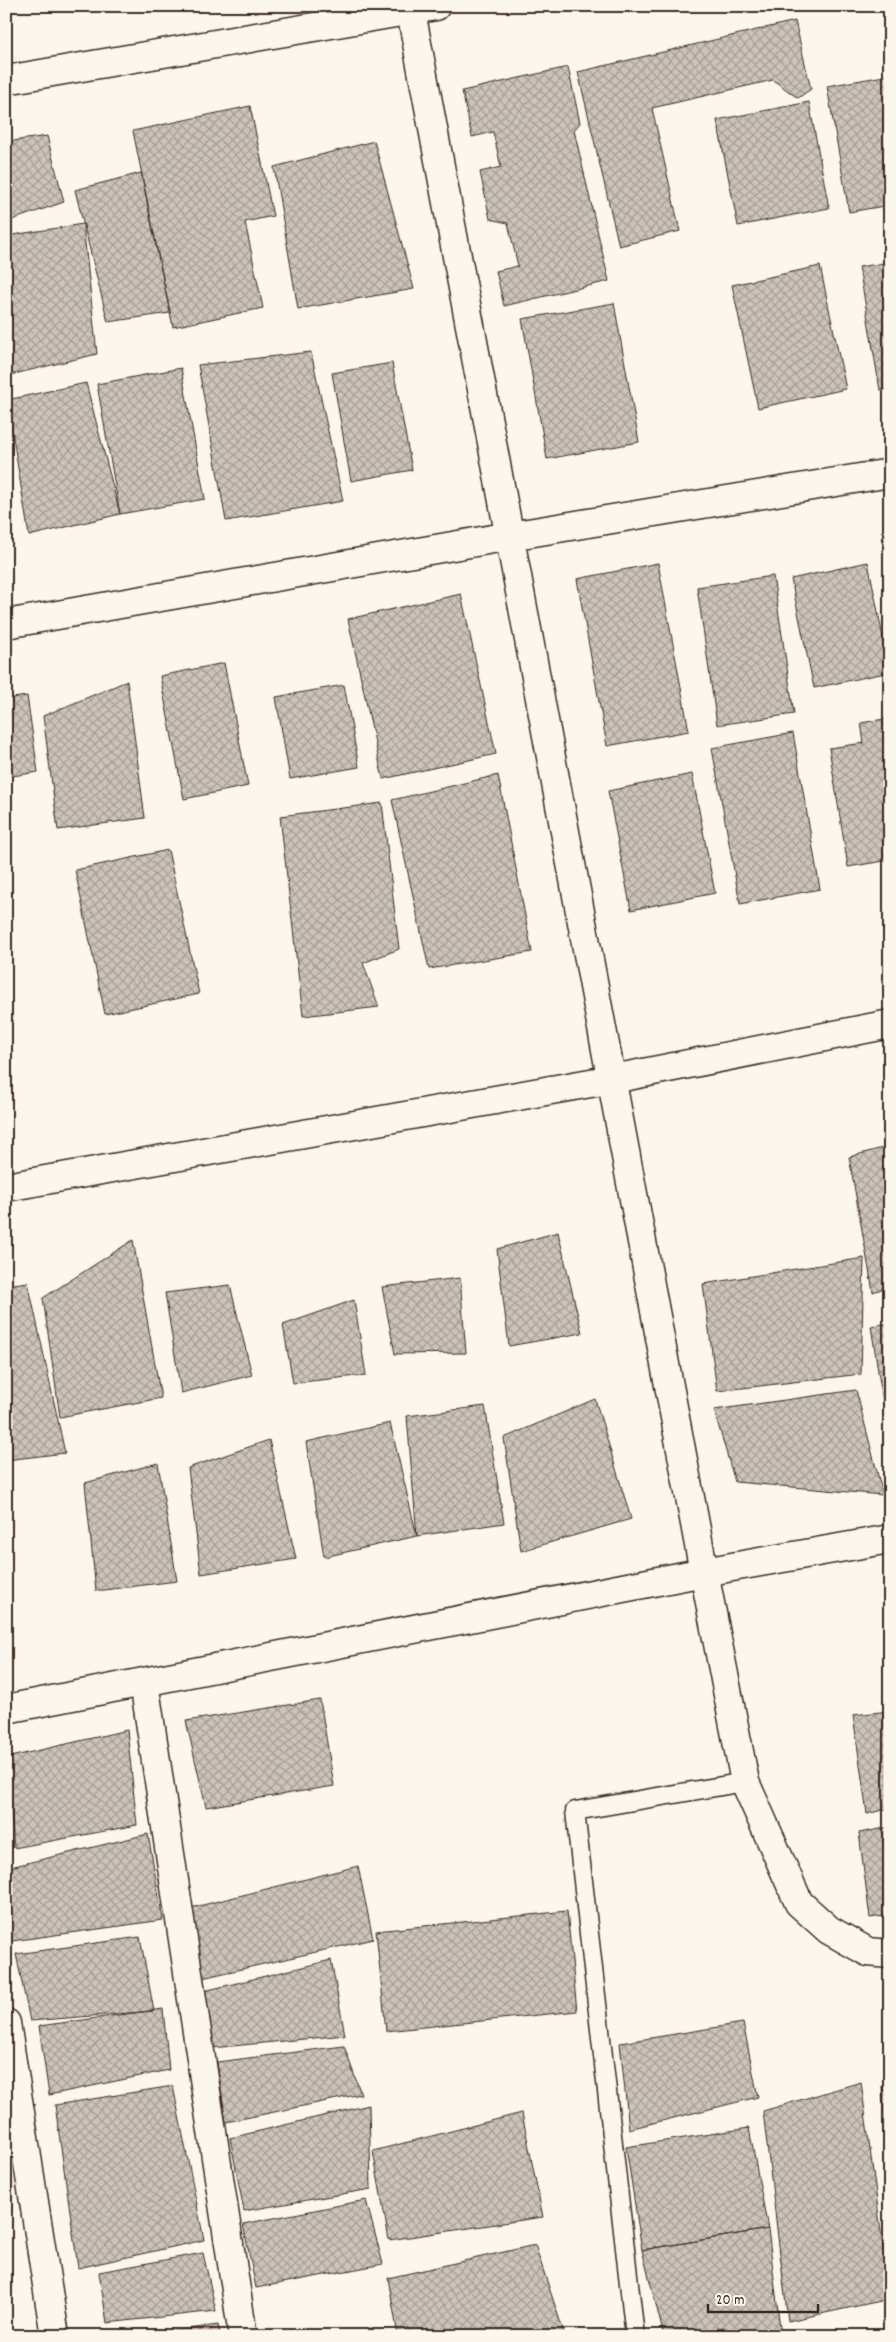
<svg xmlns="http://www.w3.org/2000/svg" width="896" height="2342" font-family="Dekko,sans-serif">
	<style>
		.building { fill: url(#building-cross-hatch); stroke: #3b2a1e }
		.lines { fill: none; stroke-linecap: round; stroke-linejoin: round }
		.lane-casing { stroke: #3b2a1e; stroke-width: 21 }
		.street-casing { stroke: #3b2a1e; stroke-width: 31 }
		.lane { stroke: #fbf7ec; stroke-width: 18 }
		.street { stroke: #fbf7ec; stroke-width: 28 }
	</style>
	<defs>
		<pattern id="building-cross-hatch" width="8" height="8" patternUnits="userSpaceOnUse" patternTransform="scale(1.25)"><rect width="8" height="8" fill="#ccc4b9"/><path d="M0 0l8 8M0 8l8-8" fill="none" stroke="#a79f96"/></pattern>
	</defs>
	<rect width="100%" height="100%" fill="#fbf7ec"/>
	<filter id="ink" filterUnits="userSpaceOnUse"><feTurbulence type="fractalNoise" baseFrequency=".02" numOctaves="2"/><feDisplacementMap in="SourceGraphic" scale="10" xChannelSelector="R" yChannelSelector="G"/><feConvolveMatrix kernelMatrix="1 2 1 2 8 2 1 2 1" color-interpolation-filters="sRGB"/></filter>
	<g filter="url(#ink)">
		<path class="building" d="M795 21 811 89 798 98 773 80 652 108 680 231 619 246 578 72Z
			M568 67 580 123 574 130 609 281 504 306 496 271 518 266 508 223 490 219 480 172 501 167 493 132 472 137 462 91Z
			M890 75V205L849 212 827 86Z
			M809 102 829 208 738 226 717 120Z
			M250 106 273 216 245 222 263 308 173 327 133 131Z
			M47 136 64 202 6 222V142Z
			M374 141 414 289 298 309 274 167Z
			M141 173 170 313 108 322 75 190Z
			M83 224 97 354 6 376V236Z
			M890 262V389L880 390 859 267Z
			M820 266 846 389 758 408 732 285Z
			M614 303 639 442 547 459 522 319Z
			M311 352 343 501 226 521 198 365Z
			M392 363 412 470 351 481 332 373Z
			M181 368 205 499 120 514 97 384Z
			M86 383 120 514 29 536 7 400Z
			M868 562 890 672 814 688 791 579Z
			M658 563 689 731 607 746 577 579Z
			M773 576 794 714 717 725 697 587Z
			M461 594 496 754 383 779 348 619Z
			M224 663 248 786 184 799 160 676Z
			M127 681 145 818 58 830 43 716Z
			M344 685 359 767 290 779 276 697Z
			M27 696 38 772 6 777V699Z
			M890 718V860L848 867 829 748 864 743 861 723Z
			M793 733 820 889 740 904 712 748Z
			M692 774 715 893 631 910 608 791Z
			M498 775 532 952 429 969 392 800Z
			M382 803 399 949 363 963 379 1007 303 1016 280 816Z
			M168 850 199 994 105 1014 75 870Z
			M890 1146V1286L873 1292 849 1157Z
			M558 1232 582 1333 509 1346 497 1249Z
			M133 1240 161 1398 60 1417 43 1298Z
			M864 1258 861 1374 717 1391 703 1284Z
			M460 1278 466 1353 395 1354 382 1287Z
			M28 1282 65 1453 6 1460V1285Z
			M230 1285 252 1375 181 1393 165 1293Z
			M354 1300 366 1375 293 1383 283 1325Z
			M890 1323V1447L871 1326Z
			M856 1390 883 1495 735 1482 714 1410Z
			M595 1399 631 1519 521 1551 504 1438Z
			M485 1406 504 1523 417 1536 407 1416Z
			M390 1423 417 1536 324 1557 306 1442Z
			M269 1440 296 1559 201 1574 188 1468Z
			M158 1463 177 1581 96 1591 85 1483Z
			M320 1700 334 1786 206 1807 186 1721Z
			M890 1711V1808L867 1814 853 1715Z
			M127 1730 137 1825 14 1848 6 1758Z
			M890 1827V1915L870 1918 859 1833Z
			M148 1834 163 1920 12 1941 6 1917V1868Z
			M358 1866 373 1939 202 1978 187 1909Z
			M567 1911 577 2011 386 2031 376 1931Z
			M140 1937 154 2011 30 2021 16 1954Z
			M331 1960 345 2035 212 2048 204 1991Z
			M163 2009 169 2070 49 2095 39 2026Z
			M743 2023 758 2097 629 2129 620 2043Z
			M344 2046 361 2094 226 2122 217 2062Z
			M861 2082 890 2299 788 2321 763 2111Z
			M890 2084V2180L882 2086Z
			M173 2086 204 2240 78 2268 55 2105Z
			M369 2105 371 2189 244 2211 230 2138Z
			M522 2113 543 2217 389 2240 373 2151Z
			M749 2128 768 2229 642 2250 626 2147Z
			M366 2200 383 2264 256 2288 243 2224Z
			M768 2229 781 2336H664L642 2250Z
			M535 2245 565 2336H398L388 2278Z
			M203 2253 216 2311 107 2323 99 2272Z
			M218 2325 221 2336H137Z"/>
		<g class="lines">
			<defs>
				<path id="lane" d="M635 2336 575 1811 745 1782"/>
				<path id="street" d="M410 6 704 1572 745 1782 799 1903 829 1930 868 1952 890 1954
					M6 80 436 6
					M6 624 510 536 890 473
					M6 1187 613 1079 890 1024
					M144 1682 243 2336
					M6 1709 704 1572 890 1539
					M6 2023 55 2336"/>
			</defs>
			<use href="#lane" class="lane-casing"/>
			<use href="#street" class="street-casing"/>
			<use href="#lane" class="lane"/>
			<use href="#street" class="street"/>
		</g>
	</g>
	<rect width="896" height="2342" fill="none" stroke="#fbf7ec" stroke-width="25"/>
	<rect x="12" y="12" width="871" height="2317" fill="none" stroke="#3b2a1e" stroke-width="2" filter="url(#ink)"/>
	<path d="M708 2304v8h110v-8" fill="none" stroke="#3b2a1e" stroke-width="2.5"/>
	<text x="716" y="2304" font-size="15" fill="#3b2a1e" stroke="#fbf7ec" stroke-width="4" paint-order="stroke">20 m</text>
</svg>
